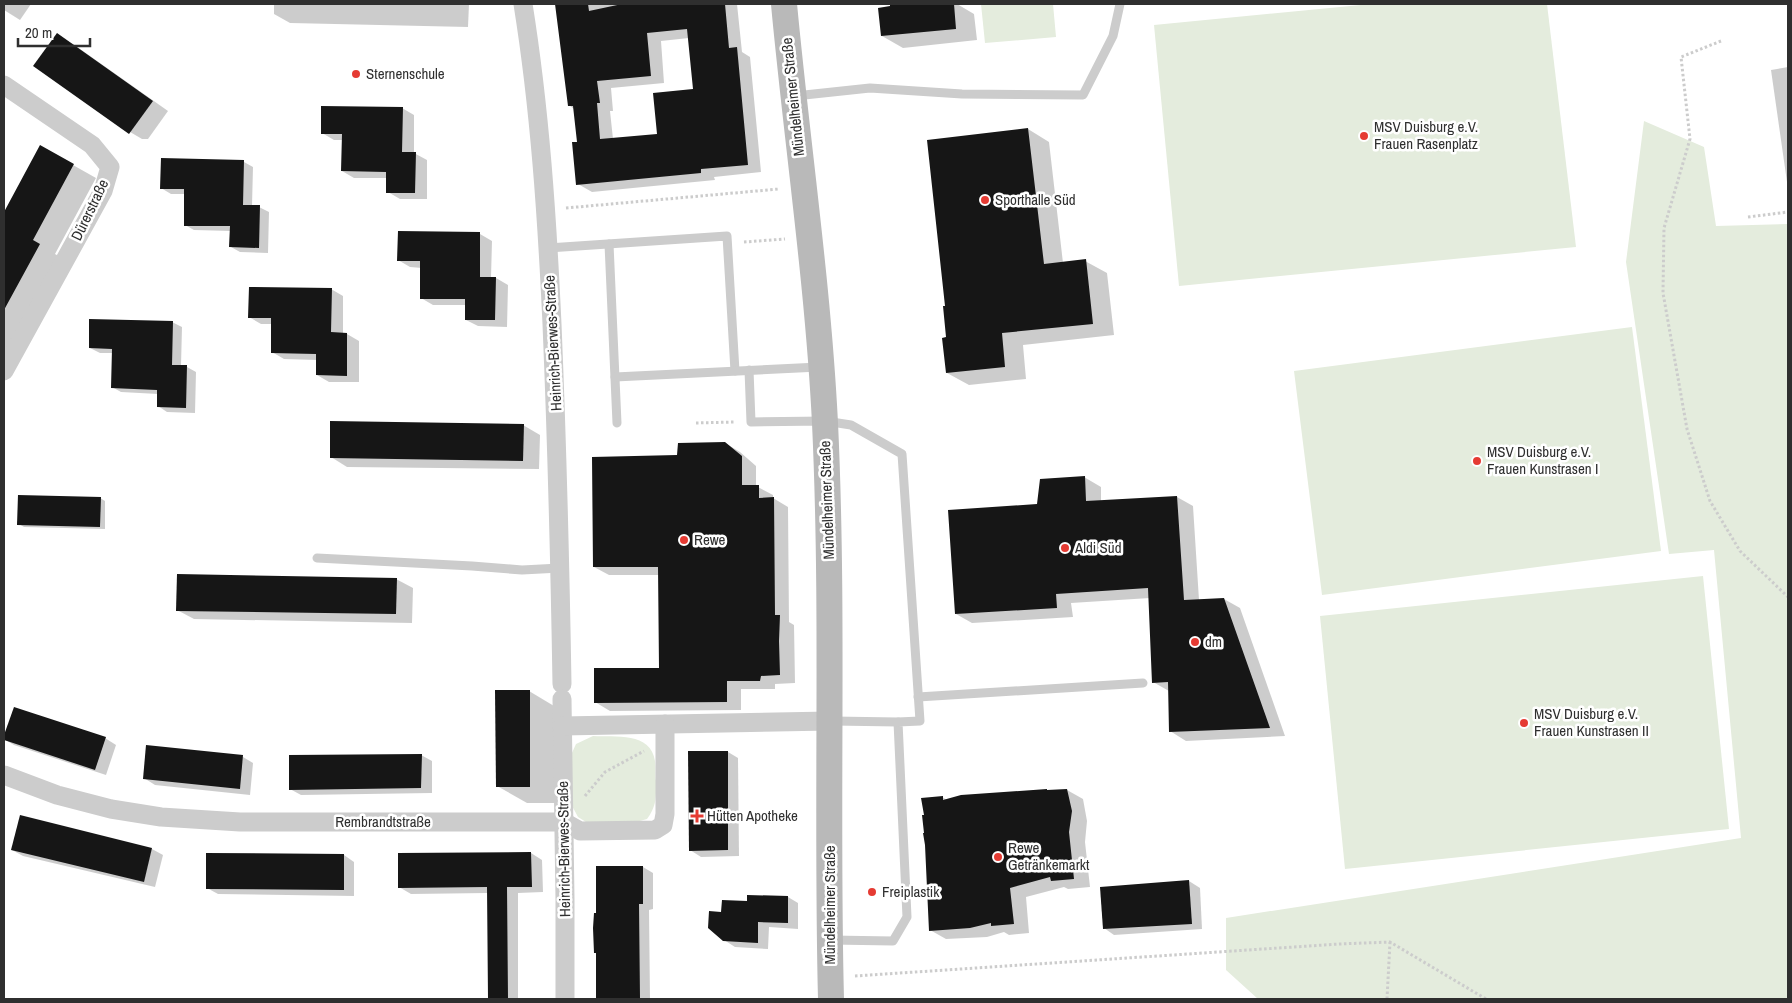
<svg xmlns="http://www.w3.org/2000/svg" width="1792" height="1003" font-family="'Archivo Narrow',sans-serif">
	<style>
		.green { fill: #e4ecdd }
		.shadow { fill: #0003; fill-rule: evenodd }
		.building { fill: #161616; fill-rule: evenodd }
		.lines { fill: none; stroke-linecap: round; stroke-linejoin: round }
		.path { stroke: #ccc; stroke-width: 3; stroke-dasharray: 2.5 2.5; stroke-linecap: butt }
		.lane { stroke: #ccc; stroke-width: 9 }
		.street { stroke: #ccc; stroke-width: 19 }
		.secondary { stroke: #b9b9b9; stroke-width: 26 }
		.poi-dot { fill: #e53b33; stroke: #fff; stroke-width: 2 }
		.labels { text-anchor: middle; stroke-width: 5; stroke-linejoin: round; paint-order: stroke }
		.poi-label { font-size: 15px; fill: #2f2f2f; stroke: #fff; text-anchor: start }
		.street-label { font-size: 15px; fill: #2f2f2f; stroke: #fff }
	</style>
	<rect width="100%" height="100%" fill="#fff"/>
	<g class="green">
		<polygon points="981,4 1053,4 1056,37 985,43"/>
		<polygon points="1371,4 1547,4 1576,247 1179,286 1154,25"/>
		<polygon points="1644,121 1704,147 1716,226 1788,224 1788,999 1258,999 1226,970 1226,918 1741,838 1714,550 1669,554 1626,262"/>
		<polygon points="1632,327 1661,551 1322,595 1294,371"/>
		<polygon points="1703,576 1729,829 1345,869 1320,616"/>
		<path d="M593 736C615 737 651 732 655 761 656 768 655 775 656 781 656 797 657 805 647 819L636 822H586L578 817 571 804V755L576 744Z"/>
	</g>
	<g class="shadow">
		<polygon points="4,4 31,4 20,20 4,10"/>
		<polygon points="274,4 469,4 468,27 290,23 274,14"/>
		<path d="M556 4H737L742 52 750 57 761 172 714 177 715 180 592 192 578 184 579 143 574 109 569 105ZM689 38 694 90 658 135 613 139 610 111H613L611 88 664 83 661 41Z"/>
		<polygon points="891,4 957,4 974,14 977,40 903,48 882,36 892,8"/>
		<polygon points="57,35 73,44 168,111 148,139 142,139 125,129"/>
		<polygon points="1788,67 1788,189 1771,70"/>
		<polygon points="402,108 414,115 414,153 427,160 427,199 400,199 388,192 387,178 354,178 342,171 343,140 334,140 322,133"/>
		<polygon points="1028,129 1049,142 1063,263 1085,261 1107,273 1114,335 1023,345 1026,379 969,385 947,373 947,307"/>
		<polygon points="41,147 96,178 55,254 62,258 4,364 4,238 10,226 4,223 4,214"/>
		<polygon points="244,162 253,167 252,206 259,207 269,212 268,253 240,252 231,247 231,231 194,230 185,225 186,194 171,194 161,188"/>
		<polygon points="480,234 492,241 491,278 496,278 508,285 507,327 478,326 466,320 466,305 433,305 421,298 422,268 410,267 398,260"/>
		<polygon points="331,289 343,296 343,334 347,334 359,341 359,382 329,382 317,375 317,360 284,359 272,352 272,324 261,324 249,317"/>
		<polygon points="172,322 182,327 181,366 187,367 196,372 195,413 167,412 158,406 158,394 121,392 112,387 113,353 100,353 90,348"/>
		<polygon points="523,425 540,435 539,469 347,467 331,457"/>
		<polygon points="725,443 740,452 756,466 756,486 773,495 773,498 788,507 789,622 794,625 795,683 775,684 775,689 741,689 741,710 610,711 595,702 661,669 660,575 609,575 594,567 678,456"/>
		<polygon points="1084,477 1101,487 1101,502 1177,497 1193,506 1199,600 1224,599 1240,608 1285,736 1186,741 1170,731 1169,691 1153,682 1150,598 1071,603 1073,617 972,623 956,614 1038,506"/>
		<polygon points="100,498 105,501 105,529 24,527 19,524"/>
		<polygon points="396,579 413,588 412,623 194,619 177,610"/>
		<polygon points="529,691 559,709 560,803 527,803 497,786"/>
		<polygon points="14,709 105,738 116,745 106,775 14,745 4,739"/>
		<polygon points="728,752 738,758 739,856 701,857 690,850"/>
		<polygon points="421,755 432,761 432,793 301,795 290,789"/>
		<polygon points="243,757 253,763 250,795 155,785 144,778"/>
		<polygon points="1067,790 1083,799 1087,821 1085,842 1090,887 1068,889 1064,887 1026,897 1029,933 1009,935 1004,932 987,937 946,939 930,930 942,797 947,800"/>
		<polygon points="21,816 152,849 163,855 155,887 23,856 12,850"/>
		<polygon points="531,853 542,860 543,892 518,893 518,999 490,999 488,893 411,894 399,887"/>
		<polygon points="344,855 354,862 354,896 218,894 207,888"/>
		<polygon points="643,867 653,873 653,909 649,910 650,999 598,999 598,954 595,953"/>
		<polygon points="1189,881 1200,888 1202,929 1114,935 1104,928"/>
		<polygon points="788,897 798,903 798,929 769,927 768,949 735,947 724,940 748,903"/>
	</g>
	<g class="building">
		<path d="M555 4H588L589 11 622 4H725L729 48 737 47 748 165 701 169V173L576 185 572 142H577L573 106H568ZM687 29 693 89 653 93 657 134 600 139 597 103H600L597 81 651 76 647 33Z"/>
		<polygon points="890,4 954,4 956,29 881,36 878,8 890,6"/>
		<polygon points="57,33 153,101 129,134 33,66"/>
		<polygon points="321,106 403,107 402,152 416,152 415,193 386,193 386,172 341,171 342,134 321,134"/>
		<polygon points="1028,128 1044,264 1086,259 1093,324 1002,333 1005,367 946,373 942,338 946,337 943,306 945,306 927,140"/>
		<polygon points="40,145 74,164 33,240 40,244 4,310 4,212"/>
		<polygon points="161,158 244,160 243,205 260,205 259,248 229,247 230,226 184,226 184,189 160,189"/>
		<polygon points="398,231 480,232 480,277 496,277 495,320 465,320 465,299 420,299 420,261 397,261"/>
		<polygon points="249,287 332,288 331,332 347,333 347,376 316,375 316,354 271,353 271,318 248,318"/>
		<polygon points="89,319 173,321 172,365 187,365 186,408 157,407 157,390 111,388 112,349 89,348"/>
		<polygon points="330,421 524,424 523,461 330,458"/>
		<polygon points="725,442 742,456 742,485 759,485 759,498 774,497 775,615 780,615 779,641 780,675 761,676 760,681 727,681 727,702 594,703 594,668 659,668 658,567 593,567 592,457 677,455 678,443"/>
		<polygon points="1085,476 1086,501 1177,496 1184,600 1224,598 1270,728 1169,732 1168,682 1152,683 1148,588 1056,594 1057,608 955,614 948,510 1037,504 1040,479"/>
		<polygon points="18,495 101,497 100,527 17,525"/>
		<polygon points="177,574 397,578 396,614 176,611"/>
		<polygon points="495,690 530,690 530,787 496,787"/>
		<polygon points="14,707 106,737 95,770 4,740 4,735"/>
		<polygon points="146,745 243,755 240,789 143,779"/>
		<polygon points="688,751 728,751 728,850 689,851"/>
		<polygon points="422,754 421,788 289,790 289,755"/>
		<polygon points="1047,789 1047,790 1067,789 1072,811 1069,832 1074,879 1051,881 1050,877 1010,888 1014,924 991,926 991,923 970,928 929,931 925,845 923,833 924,833 922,815 924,815 921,798 943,796 943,800 961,795"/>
		<polygon points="20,815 152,848 144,882 11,850"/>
		<polygon points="531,852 532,887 507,887 508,999 488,999 487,887 398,888 398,853"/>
		<polygon points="206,853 344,854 344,890 206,889"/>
		<polygon points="596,866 643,866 643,904 639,904 640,999 596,999 596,953 594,953 593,928 594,913 596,913"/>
		<polygon points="1189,880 1192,924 1103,929 1100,887"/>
		<polygon points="747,895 788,896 788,923 758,922 758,943 723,941 708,928 709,911 721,912 722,900 747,901"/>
	</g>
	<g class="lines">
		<g class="path">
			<polyline points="1721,41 1681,57 1690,139 1664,228 1663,293 1687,429 1710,501 1740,551 1788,597"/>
			<polyline points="566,208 779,189"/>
			<polyline points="1748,217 1788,212"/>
			<polyline points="744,242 785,239"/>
			<polyline points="696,423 735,422"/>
			<polyline points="585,796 605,772 644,751"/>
			<polyline points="855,976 1339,944 1390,942 1486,999"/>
			<polyline points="1387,999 1390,942"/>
		</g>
		<g class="lane">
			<polyline points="795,96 870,88 962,94 1083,95 1113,36 1120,4"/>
			<polyline points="609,244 617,423"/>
			<polyline points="548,248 727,236 735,371"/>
			<polyline points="749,370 751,422 825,421 851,425 902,454 920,721 898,722 907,917 893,941 831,940"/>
			<polyline points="615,377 819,367"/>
			<polyline points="317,558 472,566 522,570 560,568"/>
			<polyline points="918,697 1143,683"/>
			<polyline points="833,721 898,722"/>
		</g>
		<g class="street">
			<path d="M523 4C540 110 547 217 552 324 557 444 560 564 562 684"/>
			<polyline points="4,85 92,145 110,167 103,191 4,371"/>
			<polyline points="562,699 565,899 565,999"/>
			<polyline points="562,726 830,721"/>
			<polyline points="4,775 57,795 111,809 161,817 240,822 564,822 580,831 655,830 663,825 665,814 665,724"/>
		</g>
		<path class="secondary" d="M784 4C797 143 818 283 825 423 834 615 826 807 831 999"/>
	</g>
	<g class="poi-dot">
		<circle cx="356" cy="74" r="5"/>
		<circle cx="1364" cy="136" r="5"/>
		<circle cx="985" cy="200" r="5"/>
		<circle cx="1477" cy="461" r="5"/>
		<circle cx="684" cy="540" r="5"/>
		<circle cx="1065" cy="548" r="5"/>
		<circle cx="1195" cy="642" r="5"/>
		<circle cx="1524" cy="723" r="5"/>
		<path d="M694.5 808.5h5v5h5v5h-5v5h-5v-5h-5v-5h5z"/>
		<circle cx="998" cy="857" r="5"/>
		<circle cx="872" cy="892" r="5"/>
	</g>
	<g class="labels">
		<g class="poi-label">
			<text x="366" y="79">Sternenschule</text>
			<text x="1374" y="132">MSV Duisburg e.V.<tspan x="1374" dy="17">Frauen Rasenplatz</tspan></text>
			<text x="995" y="205">Sporthalle Süd</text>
			<text x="1487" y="457">MSV Duisburg e.V.<tspan x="1487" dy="17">Frauen Kunstrasen I</tspan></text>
			<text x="694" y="545">Rewe</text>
			<text x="1075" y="553">Aldi Süd</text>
			<text x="1205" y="647">dm</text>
			<text x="1534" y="719">MSV Duisburg e.V.<tspan x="1534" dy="17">Frauen Kunstrasen II</tspan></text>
			<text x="707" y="821">Hütten Apotheke</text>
			<text x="1008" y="853">Rewe<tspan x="1008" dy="17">Getränkemarkt</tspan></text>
			<text x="882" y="897">Freiplastik</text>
		</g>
		<g class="street-label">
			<text transform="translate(793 97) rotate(-96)" y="5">Mündelheimer Straße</text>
			<text transform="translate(90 210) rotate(-64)" y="5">Dürerstraße</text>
			<text transform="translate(553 343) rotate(-93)" y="5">Heinrich-Bierwes-Straße</text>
			<text transform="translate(827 500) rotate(-92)" y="5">Mündelheimer Straße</text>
			<text x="383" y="827">Rembrandtstraße</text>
			<text transform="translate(564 849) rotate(-91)" y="5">Heinrich-Bierwes-Straße</text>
			<text transform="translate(830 905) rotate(-90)" y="5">Mündelheimer Straße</text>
		</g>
	</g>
	<rect width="1792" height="1003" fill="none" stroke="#2f2f2f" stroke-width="10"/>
	<path d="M18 38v8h72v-8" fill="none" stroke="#2f2f2f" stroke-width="2.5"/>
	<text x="25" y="38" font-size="15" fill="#2f2f2f" stroke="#ffffff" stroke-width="4" paint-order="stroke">20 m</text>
</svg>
